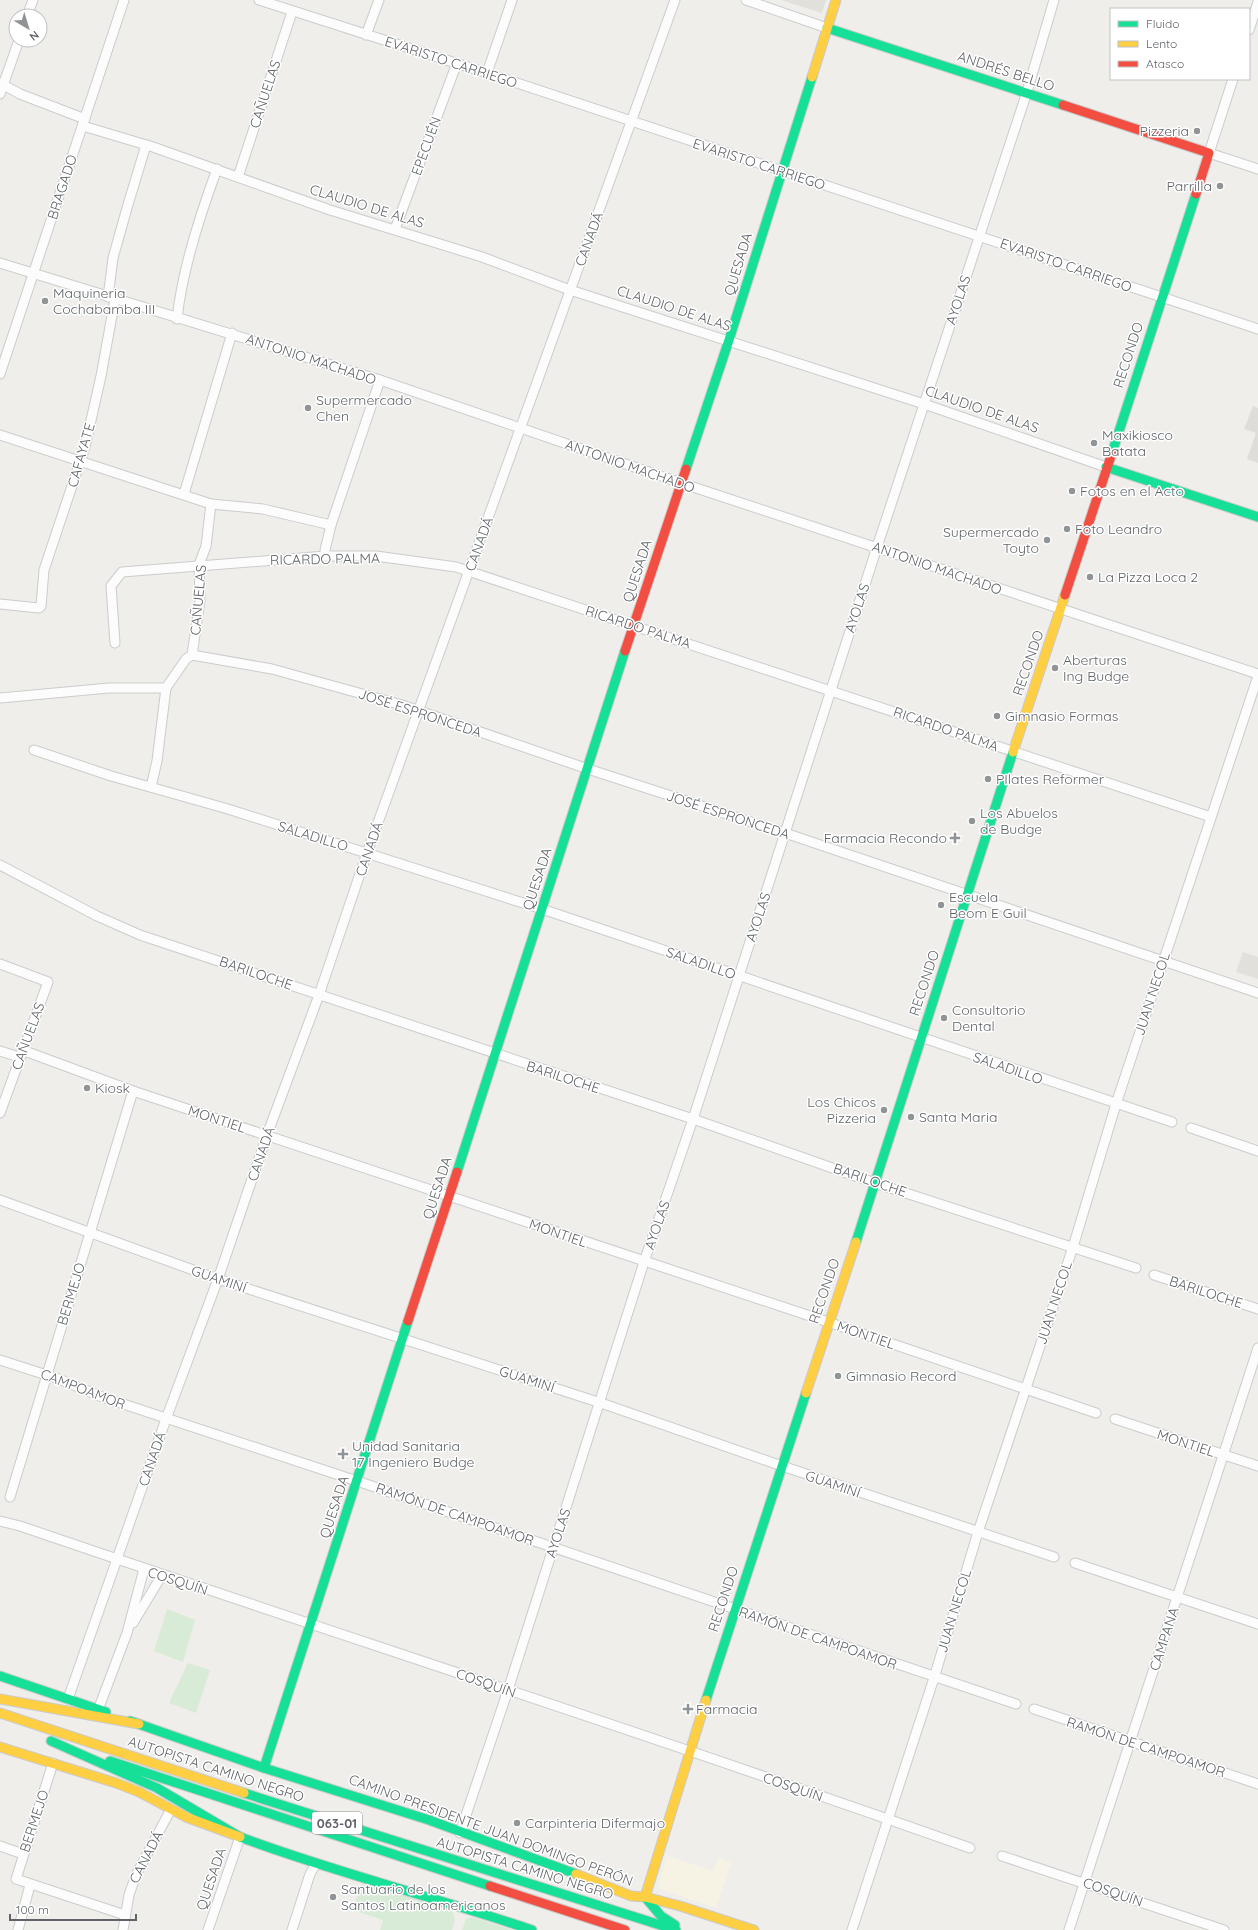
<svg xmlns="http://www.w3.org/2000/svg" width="1258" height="1930" font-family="Quicksand,sans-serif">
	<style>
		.commercial { fill: #f7f3e4 }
		.industrial { fill: #dfddda }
		.education { fill: #e2e0da }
		.green { fill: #d8ebd6 }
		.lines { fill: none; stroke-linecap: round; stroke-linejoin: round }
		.street-casing { stroke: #cbcccc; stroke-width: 11 }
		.fast-casing { stroke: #cacacb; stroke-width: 11 }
		.slow-casing { stroke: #cacacb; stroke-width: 11 }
		.jam-casing { stroke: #cacacb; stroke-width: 11 }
		.street { stroke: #fdfcfc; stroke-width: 9 }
		.fast { stroke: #16e098; stroke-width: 9 }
		.slow { stroke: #ffcf43; stroke-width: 9 }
		.jam { stroke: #f24e42; stroke-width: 9 }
		.poi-dot { fill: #919496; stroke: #fff; stroke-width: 1.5 }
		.labels { text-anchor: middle; stroke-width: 3; stroke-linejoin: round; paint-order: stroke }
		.shield { fill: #fff; stroke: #8f9295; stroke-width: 1 }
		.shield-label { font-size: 13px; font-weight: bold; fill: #5f6368 }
		.street-label { font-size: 14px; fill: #5f6368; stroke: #fff }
		.poi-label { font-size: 14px; fill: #5f6368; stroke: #fff; text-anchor: start }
	</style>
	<rect width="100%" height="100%" fill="#efeeea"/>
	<polygon class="commercial" points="667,1856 713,1871 718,1858 731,1862 716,1908 662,1890 658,1884"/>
	<polygon class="industrial" points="1253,406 1258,408 1258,463 1247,459 1256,433 1244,429"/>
	<g class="education">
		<polygon points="781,0 826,0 822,13"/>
		<polygon points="1243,952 1258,957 1258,979 1236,972"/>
	</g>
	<g class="green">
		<polygon points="167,1609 195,1620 183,1662 154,1651"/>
		<polygon points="188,1663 210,1670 196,1713 169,1703"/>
		<path d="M361 1884 448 1908C457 1914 455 1921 452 1930H380L383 1920 353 1910Z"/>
		<polygon points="472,1917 512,1930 462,1930 466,1919"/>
	</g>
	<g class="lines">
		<defs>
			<g id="street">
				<polyline points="259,0 487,73 1258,329"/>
				<polyline points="746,0 827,28"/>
				<polyline points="27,16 33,0"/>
				<polyline points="1249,30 1258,2"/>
				<polyline points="366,35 379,0"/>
				<polyline points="487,73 512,0"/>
				<polyline points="1233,79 1209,153 1258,169"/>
				<polyline points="0,83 20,94 85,119"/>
				<polyline points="0,94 19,40"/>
				<polyline points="83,126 153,147 330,210 482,257 570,290 924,404 1106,467"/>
				<polyline points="238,177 292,12"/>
				<polyline points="395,229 457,63"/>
				<polyline points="0,263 380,380 681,483 1258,674"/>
				<polyline points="108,297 113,258 127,208 146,145"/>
				<path d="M177 319C182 271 200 215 217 169"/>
				<polyline points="0,374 124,0"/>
				<polyline points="0,435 211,504 263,509 331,525"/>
				<polyline points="184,494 232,333"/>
				<polyline points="326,556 325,550 331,525 380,380"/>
				<polyline points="0,604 39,608 41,606 44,570 85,447 101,376 115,299"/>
				<polyline points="115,643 111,586 122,572 326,556 376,556 456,567 1211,817"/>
				<polyline points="192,655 272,669 402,705 588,769 785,833 1258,993"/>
				<polyline points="192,655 200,601 199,565 206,546 211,504"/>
				<polyline points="0,698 109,688 166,688"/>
				<polyline points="34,750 111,776 228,809 542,909 1172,1122"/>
				<polyline points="151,787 157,761 166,688 186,659 192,655"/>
				<polyline points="0,865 97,916 140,935 693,1119 875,1183 1136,1268"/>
				<polyline points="0,964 48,982 0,1113"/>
				<polyline points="22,1050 133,1091 828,1322 1096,1413"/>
				<polyline points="0,1051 19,1057"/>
				<polyline points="1191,1128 1258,1151"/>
				<polyline points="0,1200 218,1279 601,1403 782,1466 1054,1557"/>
				<polyline points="1154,1275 1258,1309"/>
				<polyline points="0,1360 59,1379 102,1397 357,1481 1016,1704"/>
				<polyline points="1115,1419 1258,1466"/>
				<polyline points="10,1497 133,1091"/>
				<path d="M0 1521 20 1526C336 1634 655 1736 970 1848"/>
				<polyline points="1075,1563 1258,1624"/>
				<polyline points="133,1623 162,1575"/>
				<polyline points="68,1699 166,1419 218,1279 267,1135 319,995 367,853 675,0"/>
				<polyline points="1034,1709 1258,1784"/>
				<polyline points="98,1710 127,1633 144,1569"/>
				<polyline points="53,1763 16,1879 125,1915"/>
				<polyline points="460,1833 508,1690 644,1262 693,1119 877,547 1027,92 1054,0"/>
				<polyline points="0,1846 23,1854"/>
				<polyline points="1002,1856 1224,1930"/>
				<polyline points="18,1930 30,1885"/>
				<polyline points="123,1930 129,1895 136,1875 171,1809"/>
				<polyline points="208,1930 240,1837"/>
				<polyline points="292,1930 310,1874 316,1864"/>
				<polyline points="852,1930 934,1678 978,1532 1073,1247 1116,1104 1258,676"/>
				<polyline points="1069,1930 1258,1348"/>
			</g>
			<g id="fast">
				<polyline points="827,28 1063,105"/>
				<polyline points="1112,453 1196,194"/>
				<polyline points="1106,467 1258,517"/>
				<polyline points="686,469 729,340 812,77"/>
				<polyline points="457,1172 625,651"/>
				<polyline points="856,1242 1013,752"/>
				<polyline points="0,1676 106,1712"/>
				<polyline points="706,1700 806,1393"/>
				<polyline points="130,1721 264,1768 429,1820 576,1874"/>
				<polyline points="51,1741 157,1788 240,1837"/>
				<polyline points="110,1761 490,1886"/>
				<polyline points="264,1768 408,1321"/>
				<polyline points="244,1793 676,1930"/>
				<path d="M240 1837C336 1873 435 1897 532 1930"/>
				<polyline points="645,1897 661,1916 675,1925"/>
			</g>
			<g id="slow">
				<polyline points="812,77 836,0"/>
				<polyline points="1013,752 1065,595"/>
				<polyline points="806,1393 856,1242"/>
				<polyline points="0,1699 139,1724"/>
				<polyline points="0,1713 244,1793"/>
				<polyline points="0,1747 116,1783 139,1792 186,1817 240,1837"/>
				<polyline points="576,1874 631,1896 645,1897 680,1906 754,1930"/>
				<polyline points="645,1897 706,1700"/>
			</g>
			<g id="jam">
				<polyline points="1063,105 1209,153 1196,194"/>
				<polyline points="1065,595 1112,453"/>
				<polyline points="625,651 686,469"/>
				<polyline points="408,1321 457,1172"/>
				<polyline points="490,1886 625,1930"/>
			</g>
		</defs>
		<use href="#street" class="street-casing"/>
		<use href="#fast" class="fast-casing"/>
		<use href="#slow" class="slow-casing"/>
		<use href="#jam" class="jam-casing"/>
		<use href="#street" class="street"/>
		<use href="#fast" class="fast"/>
		<use href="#slow" class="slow"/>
		<use href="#jam" class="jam"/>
	</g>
	<g class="poi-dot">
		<circle cx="1197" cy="131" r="4"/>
		<circle cx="1220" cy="186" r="4"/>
		<circle cx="45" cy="301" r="4"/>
		<circle cx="308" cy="408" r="4"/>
		<circle cx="1094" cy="443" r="4"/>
		<circle cx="1072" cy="491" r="4"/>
		<circle cx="1067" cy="529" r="4"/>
		<circle cx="1047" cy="540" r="4"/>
		<circle cx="1090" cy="577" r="4"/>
		<circle cx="1055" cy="668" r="4"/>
		<circle cx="997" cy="716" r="4"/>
		<circle cx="988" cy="779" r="4"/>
		<circle cx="972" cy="821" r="4"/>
		<path d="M953 832h4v4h4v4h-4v4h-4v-4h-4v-4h4z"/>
		<circle cx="941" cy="905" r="4"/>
		<circle cx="944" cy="1018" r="4"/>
		<circle cx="87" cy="1088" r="4"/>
		<circle cx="884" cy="1110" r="4"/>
		<circle cx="911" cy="1117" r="4"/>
		<circle cx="838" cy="1376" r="4"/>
		<path d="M341 1448h4v4h4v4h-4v4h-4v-4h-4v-4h4z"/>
		<path d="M686 1703h4v4h4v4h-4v4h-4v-4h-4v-4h4z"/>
		<circle cx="517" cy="1823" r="4"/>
		<circle cx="333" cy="1897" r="4"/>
	</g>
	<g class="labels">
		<rect class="shield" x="312" y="1812" width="50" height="22" rx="3"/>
		<g class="shield-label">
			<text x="337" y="1828">063-01</text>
		</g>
		<g class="street-label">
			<text transform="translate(451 62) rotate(18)" y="5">EVARISTO CARRIEGO</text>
			<text transform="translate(1006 71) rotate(18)" y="5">ANDRÉS BELLO</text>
			<text transform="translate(265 94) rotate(-72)" y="5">CAÑUELAS</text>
			<text transform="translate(426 146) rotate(-70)" y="5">EPECUÉN</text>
			<text transform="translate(759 164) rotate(18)" y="5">EVARISTO CARRIEGO</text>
			<text transform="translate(62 187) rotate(-72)" y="5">BRAGADO</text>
			<text transform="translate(367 206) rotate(17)" y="5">CLAUDIO DE ALAS</text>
			<text transform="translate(589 239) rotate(-70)" y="5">CANADÁ</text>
			<text transform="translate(738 264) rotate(-73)" y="5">QUESADA</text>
			<text transform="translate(1066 265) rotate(19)" y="5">EVARISTO CARRIEGO</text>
			<text transform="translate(958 300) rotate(-72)" y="5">AYOLAS</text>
			<text transform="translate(674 308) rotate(18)" y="5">CLAUDIO DE ALAS</text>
			<text transform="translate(1128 355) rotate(-72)" y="5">RECONDO</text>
			<text transform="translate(311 359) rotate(18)" y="5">ANTONIO MACHADO</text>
			<text transform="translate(982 409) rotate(19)" y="5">CLAUDIO DE ALAS</text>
			<text transform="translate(81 455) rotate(-74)" y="5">CAFAYATE</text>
			<text transform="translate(630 466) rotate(19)" y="5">ANTONIO MACHADO</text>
			<text transform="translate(479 544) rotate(-70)" y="5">CANADÁ</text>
			<text transform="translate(325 559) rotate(-1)" y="5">RICARDO PALMA</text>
			<text transform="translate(937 568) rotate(19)" y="5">ANTONIO MACHADO</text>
			<text transform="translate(637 571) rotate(-72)" y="5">QUESADA</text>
			<text transform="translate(198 600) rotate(-85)" y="5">CAÑUELAS</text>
			<text transform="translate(857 608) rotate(-72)" y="5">AYOLAS</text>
			<text transform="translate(638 627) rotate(18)" y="5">RICARDO PALMA</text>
			<text transform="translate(1028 663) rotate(-71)" y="5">RECONDO</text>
			<text transform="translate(420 713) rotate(18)" y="5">JOSÉ ESPRONCEDA</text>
			<text transform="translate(946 729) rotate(19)" y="5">RICARDO PALMA</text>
			<text transform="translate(728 815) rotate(18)" y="5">JOSÉ ESPRONCEDA</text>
			<text transform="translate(313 836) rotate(17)" y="5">SALADILLO</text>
			<text transform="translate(369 849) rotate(-71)" y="5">CANADÁ</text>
			<text transform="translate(537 879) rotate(-72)" y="5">QUESADA</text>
			<text transform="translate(758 917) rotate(-72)" y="5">AYOLAS</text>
			<text transform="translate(701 963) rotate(19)" y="5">SALADILLO</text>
			<text transform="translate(256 973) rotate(19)" y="5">BARILOCHE</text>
			<text transform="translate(924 983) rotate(-72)" y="5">RECONDO</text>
			<text transform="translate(1152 994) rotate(-72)" y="5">JUAN NECOL</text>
			<text transform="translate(28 1036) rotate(-70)" y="5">CAÑUELAS</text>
			<text transform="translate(1008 1068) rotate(19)" y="5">SALADILLO</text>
			<text transform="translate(563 1077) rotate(18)" y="5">BARILOCHE</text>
			<text transform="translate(217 1119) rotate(18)" y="5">MONTIEL</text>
			<text transform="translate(261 1154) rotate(-71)" y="5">CANADÁ</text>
			<text transform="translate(870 1180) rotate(19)" y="5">BARILOCHE</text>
			<text transform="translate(437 1188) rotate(-72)" y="5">QUESADA</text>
			<text transform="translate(657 1225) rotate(-71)" y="5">AYOLAS</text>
			<text transform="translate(558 1233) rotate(19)" y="5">MONTIEL</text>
			<text transform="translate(219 1279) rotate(19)" y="5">GUAMINÍ</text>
			<text transform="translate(824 1291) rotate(-71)" y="5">RECONDO</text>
			<text transform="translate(1206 1292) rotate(18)" y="5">BARILOCHE</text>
			<text transform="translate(71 1294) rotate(-73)" y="5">BERMEJO</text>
			<text transform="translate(1054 1303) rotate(-72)" y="5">JUAN NECOL</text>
			<text transform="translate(866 1335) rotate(19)" y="5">MONTIEL</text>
			<text transform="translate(527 1379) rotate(18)" y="5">GUAMINÍ</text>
			<text transform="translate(83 1389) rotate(21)" y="5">CAMPOAMOR</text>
			<text transform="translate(1186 1443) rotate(18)" y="5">MONTIEL</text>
			<text transform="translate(152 1459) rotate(-71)" y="5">CANADÁ</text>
			<text transform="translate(833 1484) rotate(19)" y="5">GUAMINÍ</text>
			<text transform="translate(334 1507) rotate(-72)" y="5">QUESADA</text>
			<text transform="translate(455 1514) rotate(19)" y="5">RAMÓN DE CAMPOAMOR</text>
			<text transform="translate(558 1533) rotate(-72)" y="5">AYOLAS</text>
			<text transform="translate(178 1581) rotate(18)" y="5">COSQUÍN</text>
			<text transform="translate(723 1599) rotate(-72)" y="5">RECONDO</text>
			<text transform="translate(954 1611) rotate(-73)" y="5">JUAN NECOL</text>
			<text transform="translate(818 1638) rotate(19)" y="5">RAMÓN DE CAMPOAMOR</text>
			<text transform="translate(1164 1639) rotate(-72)" y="5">CAMPANA</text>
			<text transform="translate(486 1683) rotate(19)" y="5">COSQUÍN</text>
			<text transform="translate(1146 1747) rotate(18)" y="5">RAMÓN DE CAMPOAMOR</text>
			<text transform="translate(216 1769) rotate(18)" y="5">AUTOPISTA CAMINO NEGRO</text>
			<text transform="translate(793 1787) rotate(19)" y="5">COSQUÍN</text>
			<text transform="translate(34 1821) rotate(-72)" y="5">BERMEJO</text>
			<text transform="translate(491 1830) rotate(20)" y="5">CAMINO PRESIDENTE JUAN DOMINGO PERÓN</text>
			<text transform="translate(146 1857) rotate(-63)" y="5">CANADÁ</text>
			<text transform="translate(525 1868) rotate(17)" y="5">AUTOPISTA CAMINO NEGRO</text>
			<text transform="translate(211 1879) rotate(-71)" y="5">QUESADA</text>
			<text transform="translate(1113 1892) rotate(19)" y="5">COSQUÍN</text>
		</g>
		<g class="poi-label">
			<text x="1189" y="136" text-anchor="end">Pizzeria</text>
			<text x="1212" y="191" text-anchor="end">Parrilla</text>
			<text x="53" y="298">Maquineria<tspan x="53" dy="16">Cochabamba III</tspan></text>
			<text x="316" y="405">Supermercado<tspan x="316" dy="16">Chen</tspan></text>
			<text x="1102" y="440">Maxikiosco<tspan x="1102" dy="16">Batata</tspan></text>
			<text x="1080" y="496">Fotos en el Acto</text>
			<text x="1075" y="534">Foto Leandro</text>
			<text x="1039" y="537" text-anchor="end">Supermercado<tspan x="1039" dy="16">Toyto</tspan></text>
			<text x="1098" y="582">La Pizza Loca 2</text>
			<text x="1063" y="665">Aberturas<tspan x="1063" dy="16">Ing Budge</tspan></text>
			<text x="1005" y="721">Gimnasio Formas</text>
			<text x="996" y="784">PIlates Reformer</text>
			<text x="980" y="818">Los Abuelos<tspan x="980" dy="16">de Budge</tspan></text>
			<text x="947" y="843" text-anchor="end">Farmacia Recondo</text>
			<text x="949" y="902">Escuela<tspan x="949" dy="16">Beom E Guil</tspan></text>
			<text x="952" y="1015">Consultorio<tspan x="952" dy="16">Dental</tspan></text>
			<text x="95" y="1093">Kiosk</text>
			<text x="876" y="1107" text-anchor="end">Los Chicos<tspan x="876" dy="16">Pizzeria</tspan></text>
			<text x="919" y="1122">Santa Maria</text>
			<text x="846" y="1381">Gimnasio Record</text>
			<text x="352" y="1451">Unidad Sanitaria<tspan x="352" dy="16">17 Ingeniero Budge</tspan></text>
			<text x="696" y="1714">Farmacia</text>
			<text x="525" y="1828">Carpinteria Difermajo</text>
			<text x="341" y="1894">Santuario de los<tspan x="341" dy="16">Santos Latinoamericanos</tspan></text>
		</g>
	</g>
	<rect x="1110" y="8" width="140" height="72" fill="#ffffff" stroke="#bfc1c3"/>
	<rect x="1118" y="21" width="20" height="6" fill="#16e098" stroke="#bfc1c3"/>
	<text x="1146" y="28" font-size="12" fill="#5f6368">Fluido</text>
	<rect x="1118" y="41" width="20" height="6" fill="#ffcf43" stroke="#bfc1c3"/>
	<text x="1146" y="48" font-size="12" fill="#5f6368">Lento</text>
	<rect x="1118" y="61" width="20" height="6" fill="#f24e42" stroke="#bfc1c3"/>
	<text x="1146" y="68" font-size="12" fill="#5f6368">Atasco</text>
	<g transform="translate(28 28) rotate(142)"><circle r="19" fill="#ffffff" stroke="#bfc1c3"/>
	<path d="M0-3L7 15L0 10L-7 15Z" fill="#919496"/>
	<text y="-6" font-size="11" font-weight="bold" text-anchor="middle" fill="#5f6368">N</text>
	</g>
	<path d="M10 1914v6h126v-6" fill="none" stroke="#5f6368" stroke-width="2"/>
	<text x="16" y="1914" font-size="12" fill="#5f6368" stroke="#ffffff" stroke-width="3" paint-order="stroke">100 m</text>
</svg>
